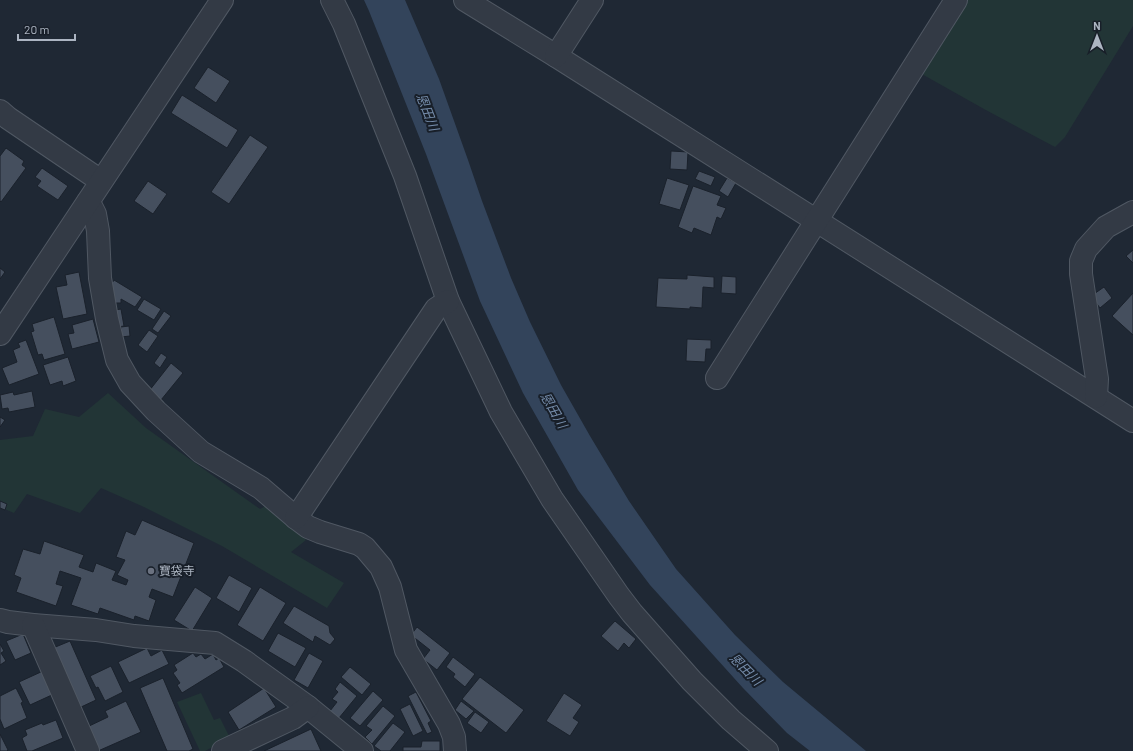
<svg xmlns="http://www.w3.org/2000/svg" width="1133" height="751" font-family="Barlow,'Noto Sans JP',sans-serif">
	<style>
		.green { fill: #223536 }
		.water { fill: #33445b }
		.building { fill: #454f5e; stroke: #1a212b }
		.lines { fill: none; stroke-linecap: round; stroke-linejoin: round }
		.minor-casing { stroke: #505863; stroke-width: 24 }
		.minor { stroke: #333a45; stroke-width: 22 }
		.worship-dot { fill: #6b7280; stroke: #181f29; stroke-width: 1.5 }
		.labels { text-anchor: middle; stroke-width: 4; stroke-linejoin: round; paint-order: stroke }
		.poi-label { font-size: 12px; fill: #acb5c2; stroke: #181f29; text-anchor: start }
		.water-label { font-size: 13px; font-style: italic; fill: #758caa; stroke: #181f29 }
	</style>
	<rect width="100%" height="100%" fill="#1f2834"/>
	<g class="green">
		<polygon points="965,0 1133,0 1133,26 1065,137 1055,147 984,109 920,73"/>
		<polygon points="108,393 146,428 260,509 270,504 306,540 291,552 344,583 327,608 222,546 144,507 101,488 80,513 27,494 14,513 0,507 0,440 33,436 45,409 79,417"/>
		<polygon points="201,693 214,720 220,718 230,738 205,751 200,751 177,702"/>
	</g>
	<polygon class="water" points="364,0 405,0 439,79 468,160 482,201 511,278 530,322 561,385 590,436 629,501 676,569 735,635 783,682 866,751 810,751 787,733 743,688 650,585 578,490 523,393 480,301 426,154 369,11"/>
	<g class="building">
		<polygon points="208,67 230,81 216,103 194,88"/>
		<polygon points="182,95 238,130 227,148 171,113"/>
		<polygon points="250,135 268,147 229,204 211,192"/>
		<polygon points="6,148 24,161 22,165 26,168 1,202 0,201 0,156"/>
		<polygon points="671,151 688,152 687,170 670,169"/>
		<polygon points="42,168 68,186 58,200 37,186 41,181 35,177"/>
		<polygon points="699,171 715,177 711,186 695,179"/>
		<polygon points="667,178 689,185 680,210 659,204"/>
		<polygon points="727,178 736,183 728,197 719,191"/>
		<polygon points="148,181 167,194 153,214 134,201"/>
		<polygon points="693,186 721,196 717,205 726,208 721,219 717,217 711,235 694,228 692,233 678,227"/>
		<polygon points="1133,250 1133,263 1126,256"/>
		<polygon points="0,268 5,272 0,279"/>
		<polygon points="79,272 87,314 63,319 56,287 67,285 65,275"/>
		<polygon points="687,275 714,277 714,288 703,287 702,308 690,307 690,309 656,307 658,278 687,279"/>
		<polygon points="722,276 736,277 736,294 721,293"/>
		<polygon points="114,280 142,297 135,307 121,299 121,303 113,303 111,285"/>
		<polygon points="1104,287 1112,298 1100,308 1091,296"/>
		<polygon points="1133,293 1133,335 1112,316"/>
		<polygon points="144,299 161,309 154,320 137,310"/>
		<polygon points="121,309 124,326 118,327 115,310"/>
		<polygon points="164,311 171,316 158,333 152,329"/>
		<polygon points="54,317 65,354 44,360 42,354 38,355 31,332 34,331 32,324"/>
		<polygon points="93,319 99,342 72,349 68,334 74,333 72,325"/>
		<polygon points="129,326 130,336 121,337 121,327"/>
		<polygon points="149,330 158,336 147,352 138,345"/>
		<polygon points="687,339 711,340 711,349 706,349 705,362 686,361"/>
		<polygon points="26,340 39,374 9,385 2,368 17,362 13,350 20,347 18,343"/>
		<polygon points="161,353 167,357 160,368 154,363"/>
		<polygon points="68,357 76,381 63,386 62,381 50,385 43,365"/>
		<polygon points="171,363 183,373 161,400 149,391"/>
		<polygon points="32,391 35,407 9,412 8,408 2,409 0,395 13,392 14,395"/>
		<polygon points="0,417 5,420 0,427"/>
		<polygon points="0,501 7,504 5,510 0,508"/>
		<polygon points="142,520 194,543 173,597 152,589 149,597 156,600 149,621 135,616 134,620 100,608 98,614 71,605 81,578 60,571 56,584 63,586 56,606 16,592 21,578 14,575 23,549 40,554 44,541 84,555 79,567 93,572 96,563 116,571 112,580 126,585 128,580 117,575 125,560 116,557 126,531 135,535"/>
		<polygon points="229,575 252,588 239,612 216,598"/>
		<polygon points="195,587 212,598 192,631 174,620"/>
		<polygon points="260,587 286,603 263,641 237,625"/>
		<polygon points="294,606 329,626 330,633 335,639 330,645 315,636 313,642 283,623"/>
		<polygon points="615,621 636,639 629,648 624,643 618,651 601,636"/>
		<polygon points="417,627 450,653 437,670 423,659 430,650 411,635"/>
		<polygon points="278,633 306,648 295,667 268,651"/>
		<polygon points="23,634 31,653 15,660 6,641"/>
		<polygon points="70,641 96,700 79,708 53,648"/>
		<polygon points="0,644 4,651 1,653 6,661 0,665"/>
		<polygon points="147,648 151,656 162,650 169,664 129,683 118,662"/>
		<polygon points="193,653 196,657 201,654 205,659 213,654 216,660 219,658 224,667 182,693 177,685 180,683 173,673 177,670 174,665"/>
		<polygon points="309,653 323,661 308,688 294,680"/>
		<polygon points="453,657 475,674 465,687 453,677 455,674 446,667"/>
		<polygon points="111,666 123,692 105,701 98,687 96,688 90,676"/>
		<polygon points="350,667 371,684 362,695 341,677"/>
		<polygon points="43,671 54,694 30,705 19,682"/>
		<polygon points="480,677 524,710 506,733 462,699"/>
		<polygon points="163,678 193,749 189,751 167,751 140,688"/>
		<polygon points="340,682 357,696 339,718 330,711 337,702 332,699 338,692 335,689"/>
		<polygon points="16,688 23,702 21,703 27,718 4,729 0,719 0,696"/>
		<polygon points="264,688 276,707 239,730 228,712"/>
		<polygon points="373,691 383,700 360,726 350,718"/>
		<polygon points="416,692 431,721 428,723 432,732 427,734 408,696"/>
		<polygon points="564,693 582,705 573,718 579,722 570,736 546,721"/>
		<polygon points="126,701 141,732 98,751 87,727 108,717 105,711"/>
		<polygon points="461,701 474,711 466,719 455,710"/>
		<polygon points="410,704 423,731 413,736 400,709"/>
		<polygon points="383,706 395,716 372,744 365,737 372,730 366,726"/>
		<polygon points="475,712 489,722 481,733 467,723"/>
		<polygon points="56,720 63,738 32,751 27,751 22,738 27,735 25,730 42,723 43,725"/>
		<polygon points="393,723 405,732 390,751 381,751 374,746"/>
		<polygon points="311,729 321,751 264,751"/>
		<polygon points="0,734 8,750 7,751 0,751"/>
		<polygon points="422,741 440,741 440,751 403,751 403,747 421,747"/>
	</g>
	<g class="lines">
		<defs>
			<g id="minor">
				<polyline points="332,0 344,24 405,176 448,301 501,412 552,499 619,596 632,613 692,681 731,720 767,751"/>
				<polyline points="465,0 556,56 1133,421"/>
				<polyline points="556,56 592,0"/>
				<polyline points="0,111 8,118 101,181"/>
				<polyline points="88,202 92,208 95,214 98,231 100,278 107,319 117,360 130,383 156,411 201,452 261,488 296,518 308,527 320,532 359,544 365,548 381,567 390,587 406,650 449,724 454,737 455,751"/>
				<polyline points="0,334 222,0"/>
				<polyline points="717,378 956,0"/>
				<polyline points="1096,397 1097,379 1081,274 1081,261 1086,249 1106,227 1133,212"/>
				<polyline points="296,518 436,309 448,301"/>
				<polyline points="0,620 8,622 33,625 96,630 134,636 215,643 244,661 308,707 362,751"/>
				<polyline points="33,625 88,751"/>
				<polyline points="223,751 293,718 308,707"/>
			</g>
		</defs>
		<use href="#minor" class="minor-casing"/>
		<use href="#minor" class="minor"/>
	</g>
	<circle class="worship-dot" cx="151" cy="571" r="4"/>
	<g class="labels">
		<g class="poi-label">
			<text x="159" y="575">寶袋寺</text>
		</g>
		<g class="water-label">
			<text transform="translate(428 112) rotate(69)" y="5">恩田川</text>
			<text transform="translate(554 410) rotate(60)" y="5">恩田川</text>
			<text transform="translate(746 669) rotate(45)" y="5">恩田川</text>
		</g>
	</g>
	<g transform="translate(1097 36)" stroke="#181f29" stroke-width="3" paint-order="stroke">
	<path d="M0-3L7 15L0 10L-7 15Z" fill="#acb5c2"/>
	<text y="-6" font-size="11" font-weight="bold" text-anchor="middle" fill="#acb5c2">N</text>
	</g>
	<path d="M18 34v6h57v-6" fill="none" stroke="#acb5c2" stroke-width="2"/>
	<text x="24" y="34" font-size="12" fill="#acb5c2" stroke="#181f29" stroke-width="3" paint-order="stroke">20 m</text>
</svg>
